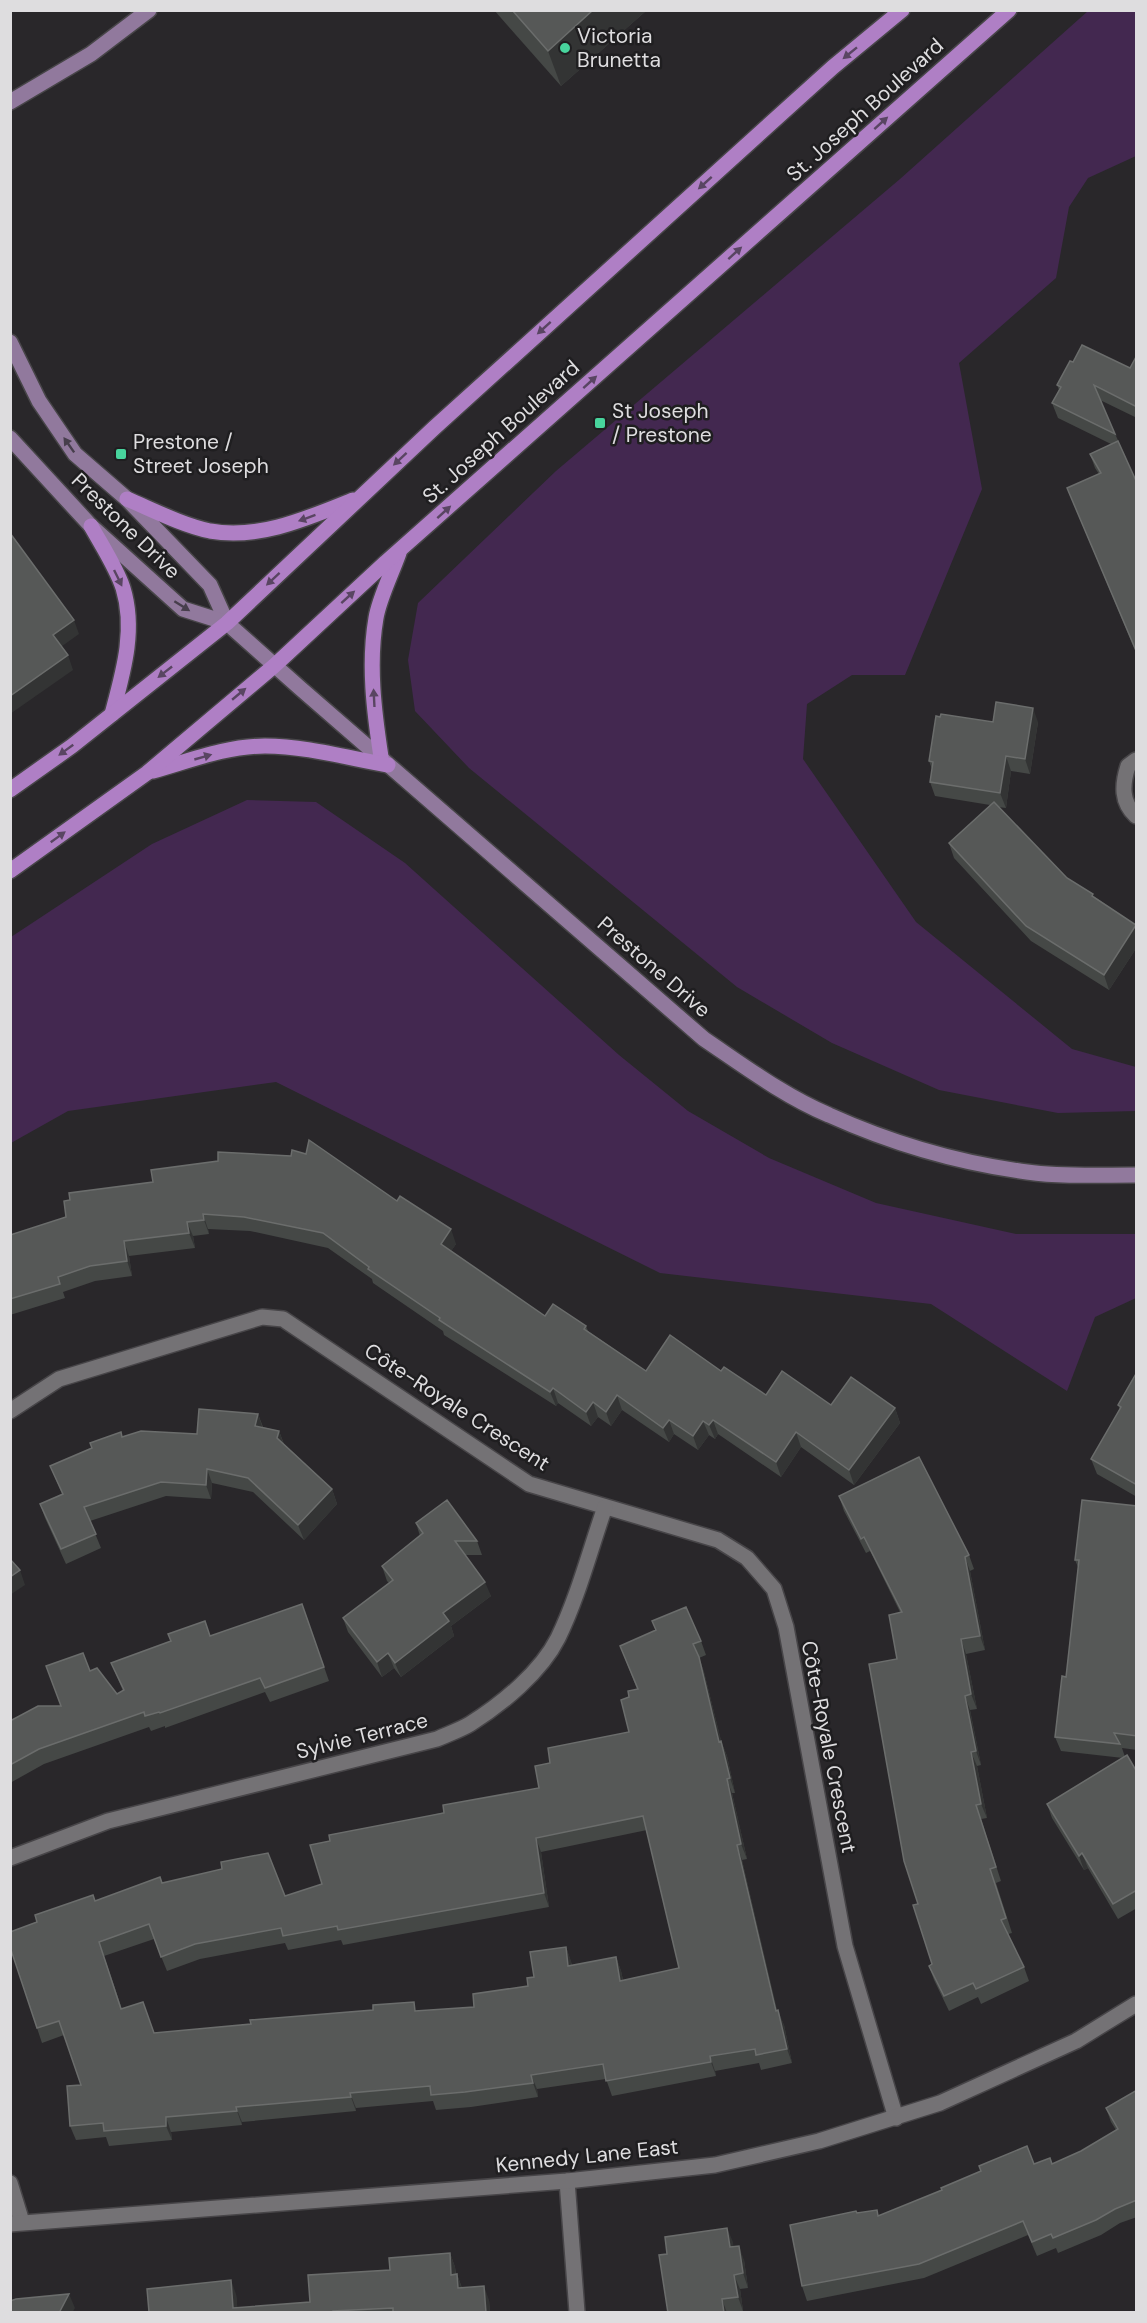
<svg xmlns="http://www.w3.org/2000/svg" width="1147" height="2323" font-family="'DM Sans',sans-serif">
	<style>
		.green { fill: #432850 }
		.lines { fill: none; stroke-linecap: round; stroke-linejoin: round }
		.street-casing { stroke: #474548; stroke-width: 18 }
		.secondary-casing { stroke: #474548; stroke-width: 18 }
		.primary-casing { stroke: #474548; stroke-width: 18 }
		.street { stroke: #747275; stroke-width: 15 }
		.secondary { stroke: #91799d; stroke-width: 15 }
		.primary { stroke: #af7fc5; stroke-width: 15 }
		.wall { fill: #454846; fill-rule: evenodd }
		.shaded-wall { fill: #333434 }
		.building { fill: #565857; stroke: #6b6d6c; stroke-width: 1.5; fill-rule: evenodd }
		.oneway { fill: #594562 }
		.oneway2 { fill: #473e4c }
		.poi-dot { fill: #48d49d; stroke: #1f1e20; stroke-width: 2 }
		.labels { text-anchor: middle; stroke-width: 5; stroke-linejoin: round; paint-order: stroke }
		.poi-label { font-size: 21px; fill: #dedddf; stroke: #1f1e20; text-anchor: start }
		.street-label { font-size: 21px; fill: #dedddf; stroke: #1f1e20 }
	</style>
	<rect width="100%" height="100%" fill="#29272a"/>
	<g class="green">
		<polygon points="1088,11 1136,11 1136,156 1088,178 1069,207 1056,278 959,363 982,489 905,675 852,675 807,704 803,759 916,922 1072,1049 1136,1067 1136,1111 1058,1113 939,1090 832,1043 737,987 469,768 415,711 408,660 418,603 556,471 900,179"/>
		<polygon points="247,800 316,802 405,863 619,1055 688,1111 769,1158 876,1203 1016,1234 1136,1234 1136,1298 1095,1317 1067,1391 931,1304 660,1273 276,1082 68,1111 11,1143 11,937 152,844"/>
	</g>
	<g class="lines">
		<defs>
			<g id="street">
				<path d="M1136 760 1128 766C1122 785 1121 802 1136 816"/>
				<polyline points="10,1411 59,1379 262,1317 283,1319 529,1484 718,1540 747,1558 774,1589 786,1627 845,1946 896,2118"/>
				<path d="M10 1858 108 1821 437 1739C448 1734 460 1730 470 1724 502 1704 541 1672 558 1638 578 1597 590 1550 605 1507"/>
				<polyline points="567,2181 577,2312"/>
				<polyline points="10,2183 22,2222"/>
				<polyline points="10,2224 567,2181 715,2165 819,2141 940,2103 1076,2041 1136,2004"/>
			</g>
			<g id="secondary">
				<polyline points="10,102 91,54 149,10"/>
				<path d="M10 342 39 401 75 454 127 499 210 585 227 623 300 688 704 1039C744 1066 784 1096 829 1115 891 1143 959 1163 1027 1172 1063 1177 1100 1175 1136 1175"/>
				<polyline points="10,438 91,526 183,609 227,623"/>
			</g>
			<g id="primary">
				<path d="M127 499C153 510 182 525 210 531 259 540 308 518 353 500"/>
				<path d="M91 526C102 546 116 567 123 588 136 630 123 673 112 714"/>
				<path d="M381 757C374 711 368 664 376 618 379 599 392 573 399 553"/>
				<path d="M153 771C189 761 226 746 265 746 306 746 348 758 388 765"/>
				<polyline points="10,790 72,746 227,623 434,428 833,67 902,10"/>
				<polyline points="10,871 147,773 274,666 386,562 1009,10"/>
			</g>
		</defs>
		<use href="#street" class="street-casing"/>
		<use href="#secondary" class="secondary-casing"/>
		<use href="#primary" class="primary-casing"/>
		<use href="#street" class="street"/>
		<use href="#secondary" class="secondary"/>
		<use href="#primary" class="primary"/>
	</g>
	<g class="wall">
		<polygon points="494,10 647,10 561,86"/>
		<polygon points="1137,355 1137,418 1100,400 1137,483 1137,655 1067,488 1099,474 1095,468 1090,454 1111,444 1058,418 1052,403 1059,390 1057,385 1073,362 1130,368"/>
		<polygon points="993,722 1038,722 1030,774 1011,771 1006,808 998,807 1067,878 1136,925 1137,947 1109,990 1031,941 954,858 949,843 990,805 935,796 930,782 932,769 929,761"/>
		<polygon points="69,1193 456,1244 451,1251 545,1316 586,1326 588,1331 646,1371 721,1371 766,1395 831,1405 895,1408 900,1423 854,1485 801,1447 781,1477 718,1434 715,1439 709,1435 698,1450 674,1434 669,1442 622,1410 611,1426 598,1417 591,1426 558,1403 556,1406 444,1335 443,1331 373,1283 372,1279 328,1248 250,1231 208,1229 209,1234 193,1236 195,1248 129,1256 132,1276 95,1281 63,1292 65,1298 10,1315 10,1235 66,1217 70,1200"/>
		<polygon points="1137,1372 1137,1497 1097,1474 1091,1459 1120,1410 1118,1405"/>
		<polygon points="258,1414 263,1427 279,1431 284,1444 332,1489 337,1504 304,1540 253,1492 212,1483 211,1499 166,1496 90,1521 101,1548 66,1564 45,1518 40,1504 62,1494 50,1466 92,1448 122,1437 197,1434"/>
		<polygon points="839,1496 969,1555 974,1569 970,1571 985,1650 966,1654 977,1709 970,1710 981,1765 977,1766 987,1818 981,1819 1001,1881 996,1883 1012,1933 1008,1934 1024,1967 1029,1981 981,2004 978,1997 949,2011 934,1980 929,1966 932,1964 918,1904 897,1659 900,1612 870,1551 866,1553 844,1511"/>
		<polygon points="1137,1506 1137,1750 1122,1748 1125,1757 1137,1772 1137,1908 1118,1919 1088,1868 1084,1870 1052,1818 1047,1804 1123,1758 1061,1751 1055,1737 1066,1677 1078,1567 1075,1560"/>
		<polygon points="416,1523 477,1541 482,1555 465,1555 491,1596 451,1626 454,1636 401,1677 394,1668 382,1677 348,1632 343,1618 389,1583 387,1581 382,1566 420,1536"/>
		<polygon points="302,1604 329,1681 270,1702 265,1692 165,1728 165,1726 151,1731 149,1727 44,1764 10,1783 10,1721 61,1706 90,1671 117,1694 123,1691 111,1663 210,1636"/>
		<path d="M652 1621 701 1641 706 1655 699 1658 704 1672 721 1741 727 1756 735 1793H732L747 1859 742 1860 777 2011 784 2025 792 2063 761 2070 759 2063 715 2071 716 2076 612 2096 606 2079 537 2089 538 2097 471 2107 436 2110 433 2101 356 2108V2111L242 2122V2125L171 2132 172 2140 109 2146 106 2137 76 2140 70 2126 81 2085 64 2035 42 2043 37 2028 95 1901 162 1883 285 1896 322 1884 330 1841 539 1788 550 1763 629 1732V1697L637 1689 620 1646 656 1630ZM647 1830 679 1968 623 1980 621 1971 616 1957 572 1965 566 1947 534 1977 528 1986 474 2007 154 2033 122 2009 104 1956 154 1939 167 1971 200 1959 285 1943 288 1950 341 1940 343 1945 549 1907 541 1852Z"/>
		<polygon points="1137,2090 1137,2217 1120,2223 1101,2235 1058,2253 1056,2248 1037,2256 1028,2235 924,2278 807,2301 802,2286 879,2216 1034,2164 1052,2164 1081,2151 1116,2130 1111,2122 1106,2108"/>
		<polygon points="733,2242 733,2247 744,2260 748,2288 740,2289 743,2311 735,2313 668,2313"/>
		<polygon points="450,2253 455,2267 456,2274 457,2274 462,2288 489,2300 490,2313 140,2313 149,2312 236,2294 237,2308 310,2302 390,2270"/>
	</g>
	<g class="shaded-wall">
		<polygon points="593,10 647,10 561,86 548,51"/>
		<polygon points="74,620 79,634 58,649 53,635"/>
		<polygon points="68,655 73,670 10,714 10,696"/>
		<polygon points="1033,708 1038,722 1030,774 1025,759"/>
		<polygon points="1006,756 1011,771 1006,808 1000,793"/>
		<polygon points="1136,925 1137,947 1109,990 1104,975"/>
		<polygon points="203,1214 208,1229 209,1234 204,1220"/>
		<polygon points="187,1222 193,1236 195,1248 189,1233"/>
		<polygon points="451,1229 456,1244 446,1259 441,1244"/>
		<polygon points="124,1241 129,1256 132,1276 127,1261"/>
		<polygon points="553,1388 558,1403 556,1406 550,1392"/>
		<polygon points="617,1395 622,1410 611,1426 606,1412"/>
		<polygon points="593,1402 598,1417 591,1426 586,1412"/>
		<polygon points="895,1408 900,1423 854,1485 849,1470"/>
		<polygon points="258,1414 263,1429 255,1426"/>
		<polygon points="669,1420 674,1434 669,1442 663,1428"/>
		<polygon points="713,1420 718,1434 715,1439 709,1425"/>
		<polygon points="703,1421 709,1435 698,1450 693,1436"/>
		<polygon points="279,1431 284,1445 277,1438"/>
		<polygon points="796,1432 801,1447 781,1477 776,1462"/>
		<polygon points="207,1469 212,1483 211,1499 206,1485"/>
		<polygon points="332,1489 337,1504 304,1540 298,1525"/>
		<polygon points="965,1557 970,1571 985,1650 980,1636"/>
		<polygon points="20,1570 25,1585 10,1595 10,1577"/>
		<polygon points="485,1582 491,1596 451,1626 454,1636 401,1677 395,1663 443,1613"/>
		<polygon points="961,1639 966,1654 977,1709 971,1694"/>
		<polygon points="388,1653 394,1668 382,1677 377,1662"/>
		<polygon points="699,1657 704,1672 725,1756 719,1742"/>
		<polygon points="965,1696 970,1710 981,1765 976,1751"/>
		<polygon points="721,1741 727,1756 735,1793 730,1778"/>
		<polygon points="971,1752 977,1766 987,1818 981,1804"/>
		<polygon points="727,1779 732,1793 747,1859 741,1844"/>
		<polygon points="536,1838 541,1852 549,1907 544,1893"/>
		<polygon points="737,1845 742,1860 781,2026 776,2011"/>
		<polygon points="1082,1853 1088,1868 1084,1870 1079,1856"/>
		<polygon points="566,1947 571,1961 574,1980 568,1966"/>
		<polygon points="616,1957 621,1971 626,1995 620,1981"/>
		<polygon points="778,2010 784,2025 792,2063 787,2049"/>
		<polygon points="710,2056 715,2071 716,2076 711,2062"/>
		<polygon points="531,2075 537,2089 538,2097 533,2083"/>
		<polygon points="350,2093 356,2108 356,2111 351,2097"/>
		<polygon points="236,2107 242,2122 242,2125 237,2111"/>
		<polygon points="166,2117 171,2132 172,2140 166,2126"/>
		<polygon points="727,2228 733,2242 735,2261 730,2247"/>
		<polygon points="739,2246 744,2260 748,2288 743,2273"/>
		<polygon points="450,2253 455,2267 457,2289 451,2275"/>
		<polygon points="457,2274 462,2289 458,2288"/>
		<polygon points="734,2275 740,2289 743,2311 738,2297"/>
		<polygon points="231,2280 236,2294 238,2313 233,2308"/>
		<polygon points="484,2286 489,2300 490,2313 486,2313"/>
		<polygon points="69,2294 75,2308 72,2313 59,2313"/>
		<polygon points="722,2299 727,2313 724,2313"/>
	</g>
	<g class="building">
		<polygon points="512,10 593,10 548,51"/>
		<polygon points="1082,345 1130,368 1137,355 1137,407 1094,385 1115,434 1052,403 1061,387 1057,385 1070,361 1073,362"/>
		<polygon points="1118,441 1137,483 1137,653 1067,488 1101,473 1090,454"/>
		<polygon points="10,533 74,620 53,635 68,655 10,696"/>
		<polygon points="996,702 1033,708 1025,759 1006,756 1000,793 930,782 933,762 929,761 936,716 940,717 941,714 993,722"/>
		<polygon points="994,802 1067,878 1093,894 1092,896 1136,925 1104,975 1026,926 949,843"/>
		<polygon points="309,1140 397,1201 400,1196 451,1229 441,1244 545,1316 553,1304 586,1326 584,1329 646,1371 670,1335 721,1371 724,1367 766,1395 782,1371 831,1405 851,1377 895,1408 849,1470 796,1432 776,1462 713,1420 709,1425 703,1421 693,1436 669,1420 663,1428 617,1395 606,1412 593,1402 586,1412 553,1388 550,1392 439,1320 440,1318 368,1269 369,1267 323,1233 244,1217 203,1214 204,1220 187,1222 189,1233 124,1241 127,1261 90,1266 58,1277 60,1284 10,1299 10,1235 66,1217 64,1201 70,1200 69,1193 153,1182 151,1170 218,1161 218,1152 291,1156 292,1150 306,1154"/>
		<polygon points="1137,1372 1137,1485 1091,1459 1121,1407 1118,1405"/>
		<polygon points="199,1409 258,1414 255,1426 279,1431 277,1438 332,1489 298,1525 248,1478 207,1469 206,1485 161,1482 84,1507 96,1534 61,1549 40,1504 63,1494 50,1466 92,1448 90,1443 121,1432 122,1437 141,1431 197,1434"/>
		<polygon points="919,1457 969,1555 965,1557 980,1636 961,1639 971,1694 965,1696 976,1751 971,1752 981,1804 976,1805 996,1867 990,1869 1006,1918 1001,1920 1024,1967 976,1989 973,1983 944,1996 929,1966 932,1964 913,1905 918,1904 904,1861 869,1664 897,1659 889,1615 902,1612 864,1537 861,1539 839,1496"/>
		<polygon points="447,1500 477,1541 455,1541 485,1582 443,1613 449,1621 395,1663 388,1653 377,1662 343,1618 393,1580 382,1566 423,1533 416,1523"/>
		<polygon points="1082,1500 1137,1506 1137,1736 1114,1733 1120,1744 1055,1737 1062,1676 1066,1677 1079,1560 1075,1560"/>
		<polygon points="10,1559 20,1570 10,1577"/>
		<polygon points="302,1604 324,1667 265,1688 260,1678 160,1713 159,1712 145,1716 144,1712 39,1749 10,1765 10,1721 38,1706 61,1706 46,1666 83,1653 90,1671 97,1668 117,1694 124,1690 111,1663 171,1641 168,1634 205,1621 210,1636"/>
		<path d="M686 1607 701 1641 693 1644 699 1657 719 1742 721 1741 730 1778 727 1779 741 1844 737 1845 776 2011 778 2010 787 2049 756 2055 755 2049 710 2056 711 2062 606 2081 603 2064 531 2075 533 2083 465 2092 431 2095 430 2086 350 2093 351 2097 236 2107 237 2111 166 2117V2126L104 2131 103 2123 70 2126 67 2086 81 2085 59 2021 37 2028 10 1947V1932L37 1922 35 1915 93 1895 95 1901 160 1877 162 1883 222 1869 221 1862 268 1853 285 1896 322 1884 310 1845 330 1841 329 1835 444 1813 443 1805 539 1788 535 1766 550 1763 548 1748 629 1732 621 1700 629 1697 628 1691 638 1689 620 1646 656 1630 652 1621ZM643 1816 679 1968 620 1981 616 1957 568 1966 566 1947 530 1952 534 1977 527 1978 528 1986 473 1994 474 2007 415 2011 414 2002 373 2005V2010L250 2020 251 2024 154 2033 143 2002 121 2009 99 1942 149 1924 161 1957 195 1944 281 1928 283 1936 337 1926 338 1930 544 1893 536 1838Z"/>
		<polygon points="1127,1755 1137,1772 1137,1890 1113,1904 1082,1853 1079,1856 1047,1804"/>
		<polygon points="1137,2090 1137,2200 1115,2209 1096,2220 1053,2238 1051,2234 1032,2242 1023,2221 919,2264 802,2286 790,2225 856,2211 857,2213 877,2210 878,2216 942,2190 941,2188 981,2171 979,2166 1027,2146 1034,2164 1050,2158 1052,2164 1081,2151 1118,2129 1106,2108"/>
		<polygon points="727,2228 730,2247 739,2246 743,2273 734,2275 738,2297 722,2299 724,2313 668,2313 659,2255 667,2254 665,2237"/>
		<polygon points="450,2253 451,2275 457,2274 458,2288 484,2286 486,2313 393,2313 393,2308 333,2311 333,2313 140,2313 149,2312 147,2289 231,2280 233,2308 310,2302 308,2275 390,2270 389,2258"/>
		<polygon points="69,2294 59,2313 10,2313 10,2301 16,2299"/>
	</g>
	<defs><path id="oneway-solid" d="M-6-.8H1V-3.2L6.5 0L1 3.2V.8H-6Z" transform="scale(1.5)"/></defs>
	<g class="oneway">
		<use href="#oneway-solid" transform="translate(850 53) rotate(141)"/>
		<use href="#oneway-solid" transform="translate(881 123) rotate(-42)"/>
		<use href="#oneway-solid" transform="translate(705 183) rotate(138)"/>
		<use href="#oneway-solid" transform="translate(735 253) rotate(-42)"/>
		<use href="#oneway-solid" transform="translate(544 328) rotate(138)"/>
		<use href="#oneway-solid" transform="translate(590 382) rotate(-42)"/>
		<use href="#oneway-solid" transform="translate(400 459) rotate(137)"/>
		<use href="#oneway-solid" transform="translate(444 512) rotate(-42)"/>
		<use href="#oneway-solid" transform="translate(307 518) rotate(160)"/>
		<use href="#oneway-solid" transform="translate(118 578) rotate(64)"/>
		<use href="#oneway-solid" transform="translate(273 579) rotate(137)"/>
		<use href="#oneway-solid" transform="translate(348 597) rotate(-42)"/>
		<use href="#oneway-solid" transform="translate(165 672) rotate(142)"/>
		<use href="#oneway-solid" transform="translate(239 694) rotate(-40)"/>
		<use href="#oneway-solid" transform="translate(374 698) rotate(-93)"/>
		<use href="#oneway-solid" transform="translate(66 750) rotate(144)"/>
		<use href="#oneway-solid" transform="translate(203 757) rotate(-16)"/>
		<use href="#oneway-solid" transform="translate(58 837) rotate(-36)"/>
	</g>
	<g class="oneway2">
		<use href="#oneway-solid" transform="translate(69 445) rotate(-125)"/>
		<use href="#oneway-solid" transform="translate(182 606) rotate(32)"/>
	</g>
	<g class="poi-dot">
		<circle cx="565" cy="48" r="6"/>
		<rect x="594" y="417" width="12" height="12" rx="3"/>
		<rect x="115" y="448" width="12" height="12" rx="3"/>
	</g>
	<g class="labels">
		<g class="poi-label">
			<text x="577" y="43">Victoria<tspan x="577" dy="24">Brunetta</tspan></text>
			<text x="612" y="418">St Joseph<tspan x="612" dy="24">/ Prestone</tspan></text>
			<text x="133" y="449">Prestone /<tspan x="133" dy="24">Street Joseph</tspan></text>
		</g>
		<g class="street-label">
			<text transform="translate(865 110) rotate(-42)" y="7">St. Joseph Boulevard</text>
			<text transform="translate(501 432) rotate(-42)" y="7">St. Joseph Boulevard</text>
			<text transform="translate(126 526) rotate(44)" y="7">Prestone Drive</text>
			<text transform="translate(654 967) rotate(41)" y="7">Prestone Drive</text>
			<text transform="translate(457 1407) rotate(33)" y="7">Côte-Royale Crescent</text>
			<text transform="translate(362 1736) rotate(-14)" y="7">Sylvie Terrace</text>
			<text transform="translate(829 1747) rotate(79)" y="7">Côte-Royale Crescent</text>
			<text transform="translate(587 2156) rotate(-6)" y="7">Kennedy Lane East</text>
		</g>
	</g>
	<rect width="1147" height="2323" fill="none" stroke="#dedddf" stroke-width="24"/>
</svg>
